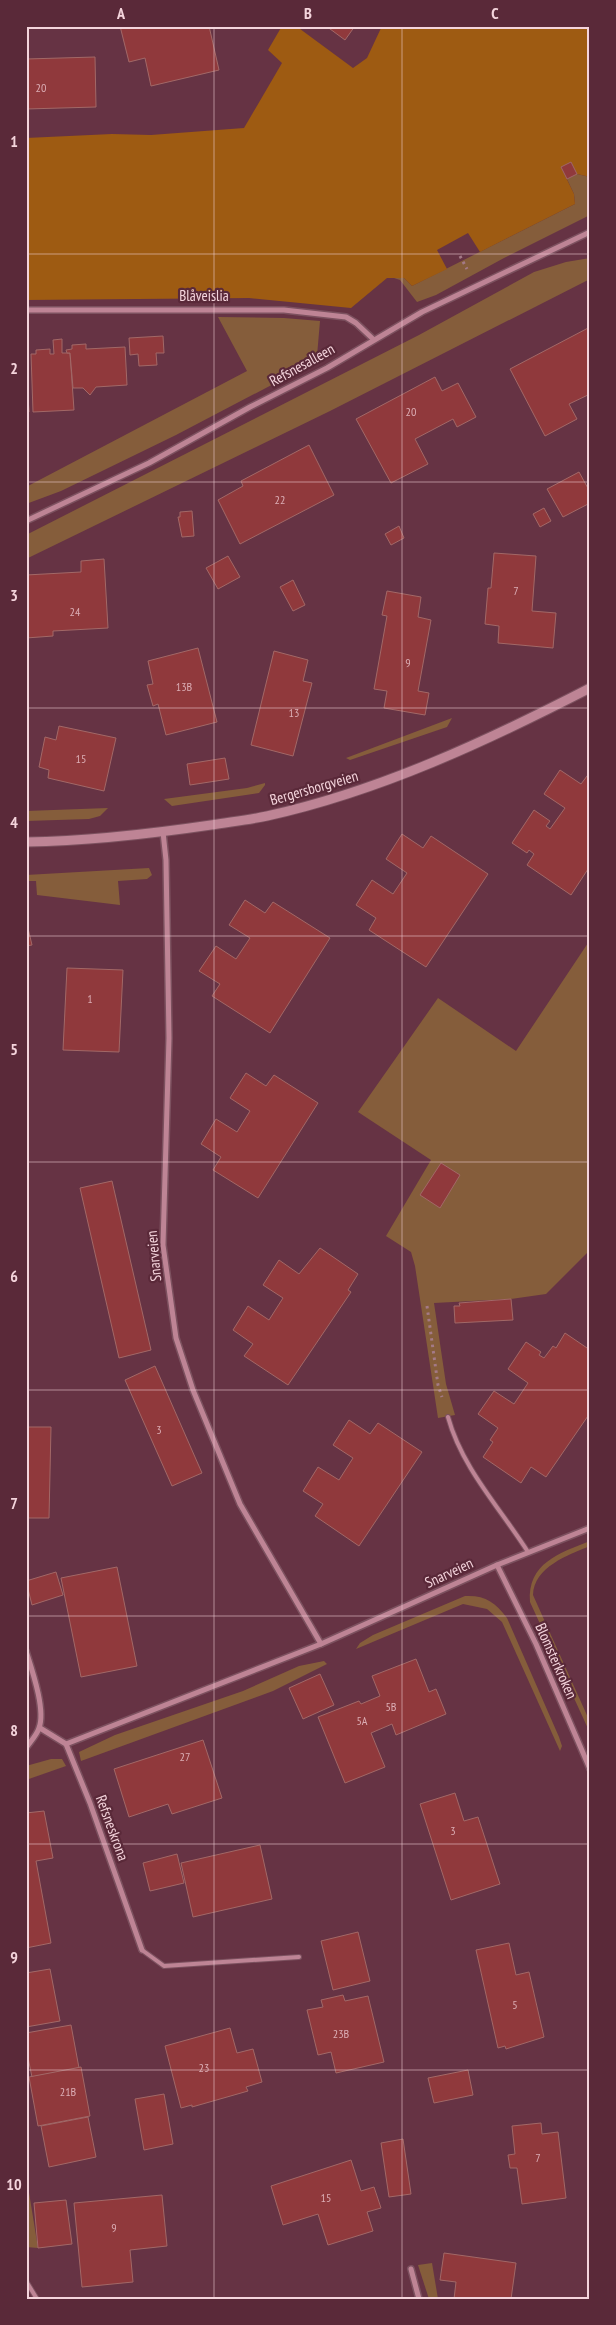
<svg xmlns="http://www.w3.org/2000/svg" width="616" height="2325" font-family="'PT Sans Narrow',sans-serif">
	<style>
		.green { fill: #855d3b }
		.forest { fill: #9e5b12 }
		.building { fill: #90393c; stroke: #a26867 }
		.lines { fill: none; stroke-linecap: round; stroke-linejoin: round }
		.service-casing { stroke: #7c515f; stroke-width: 6 }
		.minor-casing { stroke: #7c515f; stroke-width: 8 }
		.tertiary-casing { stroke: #7c515f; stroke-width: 11 }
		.path { stroke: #a47a87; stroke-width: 3; stroke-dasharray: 2.5 4; stroke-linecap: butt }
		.service { stroke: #be8495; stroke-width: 4 }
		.minor { stroke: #be8495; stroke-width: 5 }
		.tertiary { stroke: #be8495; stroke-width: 9 }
		.grid { fill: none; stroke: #f4d4dc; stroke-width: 1; stroke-opacity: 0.55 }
		.labels { text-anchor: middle; stroke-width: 4.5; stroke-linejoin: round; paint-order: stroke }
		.number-label { font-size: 12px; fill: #dbadb4 }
		.street-label { font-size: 15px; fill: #f4d4dc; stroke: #5a2939 }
		.neatline { fill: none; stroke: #f4d4dc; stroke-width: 2 }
		.grid-label { font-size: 16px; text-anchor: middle; font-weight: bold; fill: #f4d4dc }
	</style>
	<rect width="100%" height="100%" fill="#634"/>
	<g class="green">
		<polygon points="577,174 590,177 590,215 504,258 436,295 417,302 400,280 394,278 404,278 412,286 575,204 574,194 567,179"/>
		<polygon points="590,258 590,279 330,411 26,559 26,535 419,335 534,272 566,262"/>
		<polygon points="218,317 284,318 320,321 317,356 302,369 176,435 61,491 26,504 26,487 247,371"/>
		<polygon points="452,718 447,727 350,760 346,758"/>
		<polygon points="265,783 265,785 259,793 172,806 164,799 247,788"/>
		<polygon points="108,808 100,816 89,819 26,821 26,811"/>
		<polygon points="149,868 152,875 147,879 118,881 120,905 37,895 36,881 26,881 26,875"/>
		<polygon points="590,940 590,1250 546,1294 511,1299 434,1303 446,1384 455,1415 438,1418 415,1266 411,1252 386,1236 431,1160 358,1112 438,998 516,1051"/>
		<path d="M590 1541V1546C568 1555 534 1567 533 1595L590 1722V1733L530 1602C527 1563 560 1553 590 1541Z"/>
		<path d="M465 1596C485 1595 495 1602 507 1618L559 1737 562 1746 560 1751 502 1622 487 1609 463 1604 356 1649 360 1643 373 1635Z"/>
		<polygon points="324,1661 327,1664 273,1691 81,1761 79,1752 115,1735 243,1691 299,1666"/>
		<polygon points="51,1759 62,1759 66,1766 26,1780 26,1766"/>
		<polygon points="26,2174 38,2248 26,2247"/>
		<polygon points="432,2263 438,2299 429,2299 418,2265"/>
	</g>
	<polygon class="forest" points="282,26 296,26 353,68 367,58 382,26 590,26 590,177 577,174 571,162 561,167 574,194 575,204 480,252 468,233 437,250 447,269 412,286 404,278 387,278 351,308 249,298 26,300 26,138 112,134 151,135 244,128 282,63 268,50"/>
	<g class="building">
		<polygon points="120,26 209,26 219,70 151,86 145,58 129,62"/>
		<polygon points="326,26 355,26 345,40"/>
		<polygon points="95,57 96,107 26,109 26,59"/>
		<polygon points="571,162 577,174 567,179 561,167"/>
		<polygon points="590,327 590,394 569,404 577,419 545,436 510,369"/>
		<polygon points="163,336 164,353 156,353 157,365 139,366 138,354 130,355 129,338"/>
		<polygon points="62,339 62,353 70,353 74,410 33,412 31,354 36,354 36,350 50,349 50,354 54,354 53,340"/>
		<polygon points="86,344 86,349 125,347 127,385 96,387 90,395 83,388 73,388 70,353 67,353 66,350 72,349 72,345"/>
		<polygon points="26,366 29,412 26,412"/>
		<polygon points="435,377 442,391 458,383 476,417 457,427 453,419 415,439 428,464 391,483 356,419"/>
		<polygon points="309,445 334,495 240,544 218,500 243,486 241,481"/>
		<polygon points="579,472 590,492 590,503 563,517 547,489"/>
		<polygon points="544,508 551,521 540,527 533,514"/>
		<polygon points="192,511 194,536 182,537 178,517 180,517 180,512"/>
		<polygon points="399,526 404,538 391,545 385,534"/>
		<polygon points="494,553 536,556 532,611 556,613 553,648 498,643 499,626 485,624 488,588 491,588"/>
		<polygon points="228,556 240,577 218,589 206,568"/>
		<polygon points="104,559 108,628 53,631 53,636 26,638 26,575 81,572 81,561"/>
		<polygon points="293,580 305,605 293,611 280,587"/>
		<polygon points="387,591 421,597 418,617 431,620 418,691 429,693 425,715 384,708 387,691 374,689 387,616 382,615"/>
		<polygon points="198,648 217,722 166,735 158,704 153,706 147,685 153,684 148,661"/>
		<polygon points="274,651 308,660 303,681 312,683 293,756 251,745"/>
		<polygon points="59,726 116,738 104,791 48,778 49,770 39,767 45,737 56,740"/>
		<polygon points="225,758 229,779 190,785 187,764"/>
		<polygon points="560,770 581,784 590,772 590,866 571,895 527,865 534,854 529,850 527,853 512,843 534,810 550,821 546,826 550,829 565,808 544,794"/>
		<polygon points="402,834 423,848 431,836 488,874 426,967 369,930 376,918 356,905 372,880 393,894 407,873 386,859"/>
		<polygon points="245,900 265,913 273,902 330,938 270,1033 212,996 220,984 199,971 216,946 236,959 250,938 229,925"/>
		<polygon points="26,920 32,945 26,946"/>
		<polygon points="67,968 123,970 119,1052 63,1050"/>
		<polygon points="246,1073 266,1086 274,1075 318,1103 258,1198 213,1170 221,1157 201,1144 216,1119 237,1132 250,1111 230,1098"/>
		<polygon points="441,1163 460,1175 440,1208 420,1195"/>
		<polygon points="112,1181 151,1350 119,1358 80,1188"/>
		<polygon points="320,1248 358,1274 348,1290 351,1292 288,1385 244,1356 253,1344 233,1330 248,1306 269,1320 283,1298 263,1285 279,1260 299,1274"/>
		<polygon points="511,1299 513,1320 455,1323 454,1306 460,1306 459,1303"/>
		<polygon points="565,1333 590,1350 590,1413 546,1477 531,1467 521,1483 483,1457 493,1442 490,1440 498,1428 478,1414 494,1391 514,1404 528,1383 508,1369 526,1342 541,1352 539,1355 544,1358 553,1346 556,1348"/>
		<polygon points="155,1366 202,1473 172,1486 125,1380"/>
		<polygon points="349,1420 370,1434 378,1423 422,1452 359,1546 315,1516 323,1504 303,1491 318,1467 339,1480 353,1458 333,1445"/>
		<polygon points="26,1427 51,1427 49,1518 26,1518"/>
		<polygon points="117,1567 137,1666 81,1677 61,1578"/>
		<polygon points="56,1572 63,1595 32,1605 26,1581"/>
		<polygon points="416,1659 429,1692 436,1689 446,1714 396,1735 392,1724 371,1733 385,1767 345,1783 318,1717 359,1701 361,1704 380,1696 372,1676"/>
		<polygon points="320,1674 334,1705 303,1719 289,1688"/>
		<polygon points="203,1740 222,1798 172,1814 168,1804 129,1817 114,1769"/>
		<polygon points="455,1793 464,1821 478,1817 500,1884 451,1900 420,1804"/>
		<polygon points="44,1811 53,1858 36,1861 51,1943 26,1948 26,1813"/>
		<polygon points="260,1845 272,1899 193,1917 181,1863"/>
		<polygon points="177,1854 184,1883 150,1891 143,1863"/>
		<polygon points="358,1932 370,1981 333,1990 321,1941"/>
		<polygon points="509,1943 516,1975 529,1972 544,2037 506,2049 505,2046 498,2048 476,1950"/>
		<polygon points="50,1969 60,2021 26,2027 26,1973"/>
		<polygon points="343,1995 345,2001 368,1996 384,2062 336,2073 331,2052 318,2055 307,2010 323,2007 321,2000"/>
		<polygon points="71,2025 79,2068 32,2077 26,2048 26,2033"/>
		<polygon points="230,2028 237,2053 253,2049 262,2082 246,2087 248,2091 192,2107 192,2105 181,2108 165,2046"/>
		<polygon points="81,2067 90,2116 38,2126 29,2077"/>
		<polygon points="468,2070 473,2095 434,2103 428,2078"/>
		<polygon points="164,2094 173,2144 144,2150 135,2099"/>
		<polygon points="88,2117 96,2157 49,2167 41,2126"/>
		<polygon points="541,2123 542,2134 558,2132 566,2198 522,2204 517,2168 510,2168 508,2155 515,2154 512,2126"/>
		<polygon points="403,2139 411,2194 389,2197 381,2143"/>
		<polygon points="351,2160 361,2191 374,2187 381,2208 367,2212 373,2231 328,2245 318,2214 283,2225 271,2186"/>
		<polygon points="162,2195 167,2246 130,2250 133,2282 82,2287 74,2203"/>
		<polygon points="66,2200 72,2244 38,2248 34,2203"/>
		<polygon points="444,2253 516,2263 511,2299 454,2299 456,2282 440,2280"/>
	</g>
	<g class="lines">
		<defs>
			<g id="service">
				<path d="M448 1417C462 1468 500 1508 528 1552"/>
				<polyline points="142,1950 164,1966 299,1957"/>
				<polyline points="26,2281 37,2299"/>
			</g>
			<g id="minor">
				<polyline points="26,310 284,310 346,317 356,323 373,339"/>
				<polyline points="26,521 149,463 250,407 327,368 422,312 590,232"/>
				<polyline points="163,832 166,860 169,1038 163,1245 176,1338 193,1390 240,1504 321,1644 497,1565 590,1528"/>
				<polyline points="497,1565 536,1644 590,1769"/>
				<path d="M26 1651C32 1670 46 1710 39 1728 37 1735 30 1742 26 1748"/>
				<polyline points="40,1728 66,1744 90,1803 142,1950"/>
				<polyline points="66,1744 321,1644"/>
				<polyline points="411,2269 419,2299"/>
			</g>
			<path id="tertiary" d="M26 842C88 841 150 834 211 825 229 822 249 820 267 816 380 791 487 741 590 688"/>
		</defs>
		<use href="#service" class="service-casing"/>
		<use href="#minor" class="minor-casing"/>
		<use href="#tertiary" class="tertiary-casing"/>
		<g class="path">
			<polyline points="460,256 467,269"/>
			<polyline points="427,1306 438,1385 442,1397"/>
		</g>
		<use href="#service" class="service"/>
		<use href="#minor" class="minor"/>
		<use href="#tertiary" class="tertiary"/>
	</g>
	<path class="grid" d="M214 26V2299M402 26V2299M26 254H590M26 482H590M26 708H590M26 936H590M26 1162H590M26 1390H590M26 1616H590M26 1844H590M26 2070H590"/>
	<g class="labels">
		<g class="number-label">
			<text x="41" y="92">20</text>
			<text x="411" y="416">20</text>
			<text x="280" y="504">22</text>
			<text x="516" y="595">7</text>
			<text x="75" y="616">24</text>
			<text x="408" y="667">9</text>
			<text x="184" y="691">13B</text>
			<text x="294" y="717">13</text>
			<text x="81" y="763">15</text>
			<text x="90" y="1003">1</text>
			<text x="159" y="1434">3</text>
			<text x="391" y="1711">5B</text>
			<text x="362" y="1725">5A</text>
			<text x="185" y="1761">27</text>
			<text x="453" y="1835">3</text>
			<text x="515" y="2009">5</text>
			<text x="341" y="2038">23B</text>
			<text x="204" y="2072">23</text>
			<text x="68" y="2096">21B</text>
			<text x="538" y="2162">7</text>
			<text x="326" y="2202">15</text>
			<text x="114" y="2232">9</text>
		</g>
		<g class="street-label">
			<text x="204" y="301">Blåveislia</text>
			<text transform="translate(302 365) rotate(-29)" y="5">Refsnesalleen</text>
			<text transform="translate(314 788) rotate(-16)" y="5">Bergersborgveien</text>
			<text transform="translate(154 1256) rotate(-95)" y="5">Snarveien</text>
			<text transform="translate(449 1573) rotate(-25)" y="5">Snarveien</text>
			<text transform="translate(556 1661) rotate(66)" y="5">Blomsterkroken</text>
			<text transform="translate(112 1828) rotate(70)" y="5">Refsneskrona</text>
		</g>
	</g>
	<rect width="616" height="2325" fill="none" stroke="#5a2939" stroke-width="55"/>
	<rect x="28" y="28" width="560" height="2270" class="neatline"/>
	<g class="grid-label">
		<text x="121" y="19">A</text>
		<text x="308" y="19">B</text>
		<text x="495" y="19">C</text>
		<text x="14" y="147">1</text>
		<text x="14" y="374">2</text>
		<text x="14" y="601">3</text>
		<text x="14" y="828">4</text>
		<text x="14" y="1055">5</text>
		<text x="14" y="1282">6</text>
		<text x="14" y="1509">7</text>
		<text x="14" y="1736">8</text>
		<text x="14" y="1963">9</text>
		<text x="14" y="2190">10</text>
	</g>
</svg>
